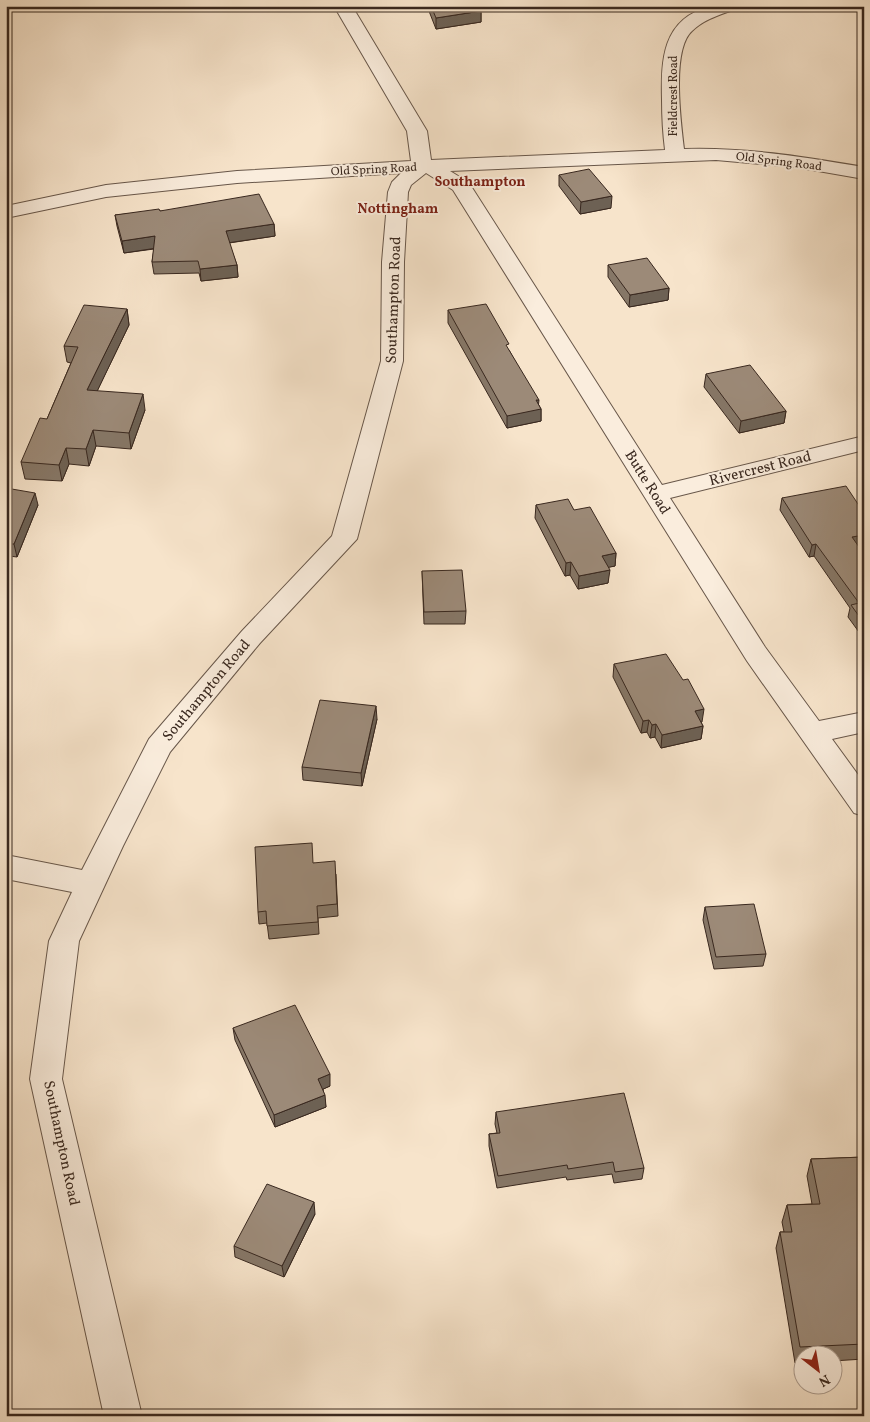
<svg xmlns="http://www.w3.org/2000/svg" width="870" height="1422" font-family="Vollkorn,serif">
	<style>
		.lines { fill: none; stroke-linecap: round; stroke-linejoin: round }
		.minor-casing { stroke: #68574a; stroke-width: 2 }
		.minor { fill: #faeddd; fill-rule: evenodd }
		.wall { fill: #867767; stroke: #39281f }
		.shaded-wall { fill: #6d6154; stroke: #39281f }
		.building { fill: #9c8a78; stroke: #39281f }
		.labels { text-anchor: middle; stroke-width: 4; stroke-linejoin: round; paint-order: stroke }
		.far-street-label { font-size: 12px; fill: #39281f; stroke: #faeddd }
		.far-neighbourhood-label { font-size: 14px; font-weight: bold; fill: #7a1f14; stroke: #faeddd }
		.street-label { font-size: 15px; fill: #39281f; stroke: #faeddd }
	</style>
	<rect width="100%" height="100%" fill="#f7e4cb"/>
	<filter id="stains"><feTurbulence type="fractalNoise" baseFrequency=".004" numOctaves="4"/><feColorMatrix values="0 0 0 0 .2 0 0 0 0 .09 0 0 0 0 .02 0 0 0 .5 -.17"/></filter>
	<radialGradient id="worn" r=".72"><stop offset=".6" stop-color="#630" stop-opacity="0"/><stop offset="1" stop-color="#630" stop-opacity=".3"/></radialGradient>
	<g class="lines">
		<defs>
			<path id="minor" d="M334 6H352L427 131 431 160 665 150C663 134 662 117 662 100 661 61 662 19 709 7 717 5 727 6 736 6L733 10C719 15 703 20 692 31 671 50 681 123 684 149 745 147 804 157 864 167V179L795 167 716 160 450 171 468 182 471 186 662 485 864 436V450L670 498 765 647 819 721 864 712V732L832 739 864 783V816L854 813 747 661 453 190 426 173 411 185 408 192 404 262 403 361 357 539 260 643 170 752 123 846 79 941 62 1079 142 1416H104L30 1079 49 941 72 892 6 879V855L82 870 149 739 242 631 332 536 381 361 382 262 388 192 392 182 401 173 237 183 106 197 6 218V206L106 185 237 171 411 161 407 131Z"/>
		</defs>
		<use href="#minor" class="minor-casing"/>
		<use href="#minor" class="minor"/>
	</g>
	<g class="wall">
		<polygon points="427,6 477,6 481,11 481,22 436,29"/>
		<polygon points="559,175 611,208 580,214 559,186"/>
		<polygon points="160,211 274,224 275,236 229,243 237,265 238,277 201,281 199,273 154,274 152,262 154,249 124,253 117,226 115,215"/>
		<polygon points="608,265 669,288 668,300 629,307 608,277"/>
		<polygon points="127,309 129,325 97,391 145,410 131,449 96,446 89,466 69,464 62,481 25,479 21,462 47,419 71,363 67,362 64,346"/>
		<polygon points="448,310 509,350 541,409 541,421 507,428 448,323"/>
		<polygon points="706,374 786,411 784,423 739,433 704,387"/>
		<polygon points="6,488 38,505 17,557 9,556 6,563"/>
		<polygon points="782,498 864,513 864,547 860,548 864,554 864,639 848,617 850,608 814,556 809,557 780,510"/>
		<polygon points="536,505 574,510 616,553 615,566 608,567 608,583 578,589 570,575 565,576 535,518"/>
		<polygon points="422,571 466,611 465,624 424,624"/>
		<polygon points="614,664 702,722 701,722 703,726 701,739 661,748 655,737 650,738 647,732 641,733 613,677"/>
		<polygon points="377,719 362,786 303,780 302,767"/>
		<polygon points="314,863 336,874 338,916 318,918 319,934 269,939 267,923 259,924 258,912"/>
		<polygon points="705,907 766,954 763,966 714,969 703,920"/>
		<polygon points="233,1028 330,1086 323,1089 326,1107 275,1127 235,1040"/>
		<polygon points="496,1112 644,1168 642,1179 614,1183 612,1174 567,1180 566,1177 497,1188 489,1146 489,1134 497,1133 495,1124"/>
		<polygon points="864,1157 864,1359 832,1361 832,1354 802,1354 802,1362 795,1363 776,1248 780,1232 784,1232 782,1222 787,1205 812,1204 807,1176 811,1159"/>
		<polygon points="315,1214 284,1277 235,1257 234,1246"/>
	</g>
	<g class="shaded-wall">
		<polygon points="481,11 481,22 436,29 436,18"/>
		<polygon points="612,196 611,208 580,214 581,202"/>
		<polygon points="274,224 275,236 227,243 226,231"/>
		<polygon points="155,236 157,248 124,253 122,241"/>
		<polygon points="237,265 238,277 201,281 200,269"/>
		<polygon points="669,288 668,300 629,307 630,295"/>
		<polygon points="127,309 129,325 90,406 87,390"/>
		<polygon points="143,394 145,410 131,449 129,433"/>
		<polygon points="536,400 539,400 538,409 541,409 541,421 507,428 507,416"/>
		<polygon points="786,411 784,423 739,433 741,421"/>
		<polygon points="93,430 96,446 89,466 86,449"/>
		<polygon points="66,448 69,464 62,481 59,465"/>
		<polygon points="35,493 38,505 17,557 14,544"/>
		<polygon points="864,535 864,547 849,550 852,537"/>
		<polygon points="6,544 9,556 6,563"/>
		<polygon points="816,544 814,556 809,557 812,545"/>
		<polygon points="616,553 615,566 601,569 602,556"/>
		<polygon points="571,562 570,575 565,576 566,563"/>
		<polygon points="610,570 608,583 578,589 579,576"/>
		<polygon points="376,706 377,719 362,786 361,773"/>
		<polygon points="704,709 702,722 694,724 695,711"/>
		<polygon points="649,720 647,732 641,733 643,721"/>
		<polygon points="656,724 655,737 650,738 652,725"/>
		<polygon points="703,726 701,739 661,748 662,735"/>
		<polygon points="330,1074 330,1086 319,1091 318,1079"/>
		<polygon points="325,1095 326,1107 275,1127 274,1115"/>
		<polygon points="314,1202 315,1214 284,1277 282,1266"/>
	</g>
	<g class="building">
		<polygon points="431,6 477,6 481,11 436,18"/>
		<polygon points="589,169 612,196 581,202 559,175"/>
		<polygon points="259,194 274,224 226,231 237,265 200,269 198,261 152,262 155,236 122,241 115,215 159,209 160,211"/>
		<polygon points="647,258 669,288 630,295 608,265"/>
		<polygon points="486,304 509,344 506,345 539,400 536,400 541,409 507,416 448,310"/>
		<polygon points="84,305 127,309 87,390 143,394 129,433 93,430 86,449 66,448 59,465 21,462 40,418 47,419 78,347 64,346"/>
		<polygon points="750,365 786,411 741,421 706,374"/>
		<polygon points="846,486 864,513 864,535 852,537 864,554 864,623 851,605 859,603 816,544 812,545 782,498"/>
		<polygon points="6,488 35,493 14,544 6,544"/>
		<polygon points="568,499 574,510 590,507 616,553 602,556 610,570 579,576 571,562 566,563 536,505"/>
		<polygon points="462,570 466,611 424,612 422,571"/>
		<polygon points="666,654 683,680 688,679 704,709 695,711 703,726 662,735 656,724 652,725 649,720 643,721 614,664"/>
		<polygon points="320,700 376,706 361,773 302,767"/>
		<polygon points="312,843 313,863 335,861 337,904 317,906 318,922 267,926 266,911 258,912 255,847"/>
		<polygon points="754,904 766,954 716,957 705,907"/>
		<polygon points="295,1005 330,1074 318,1079 325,1095 274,1115 233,1028"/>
		<polygon points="624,1093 644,1168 615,1172 613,1162 568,1169 567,1165 498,1176 489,1134 500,1133 496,1112"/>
		<polygon points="864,1157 864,1344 800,1347 780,1232 792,1232 787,1205 820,1204 811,1159"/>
		<polygon points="267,1184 314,1202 282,1266 234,1246"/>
	</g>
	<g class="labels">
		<g class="far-street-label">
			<text transform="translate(673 96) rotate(-90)" y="4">Fieldcrest Road</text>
			<text transform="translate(779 161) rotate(7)" y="4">Old Spring Road</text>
			<text transform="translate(374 169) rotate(-3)" y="4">Old Spring Road</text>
		</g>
		<g class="far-neighbourhood-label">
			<text x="480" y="186">Southampton</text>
			<text x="398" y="213">Nottingham</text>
		</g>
		<g class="street-label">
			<text transform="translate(393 300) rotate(-88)" y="5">Southampton Road</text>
			<text transform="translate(760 468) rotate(-14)" y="5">Rivercrest Road</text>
			<text transform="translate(648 482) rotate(58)" y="5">Butte Road</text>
			<text transform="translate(206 690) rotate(-50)" y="5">Southampton Road</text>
			<text transform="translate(62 1143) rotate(78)" y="5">Southampton Road</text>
		</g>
	</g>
	<rect width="870" height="1422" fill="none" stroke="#f7e4cb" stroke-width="25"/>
	<rect x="8" y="8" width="855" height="1407" fill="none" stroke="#39281f" stroke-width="2.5"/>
	<rect x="12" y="12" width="845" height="1397" fill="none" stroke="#39281f"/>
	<g transform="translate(818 1370) rotate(149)"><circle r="24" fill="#faeddd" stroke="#ad9e91"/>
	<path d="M0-4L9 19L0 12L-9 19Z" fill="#8f2418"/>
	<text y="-8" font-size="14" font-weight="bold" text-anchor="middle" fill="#39281f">N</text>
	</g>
	<rect width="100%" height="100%" filter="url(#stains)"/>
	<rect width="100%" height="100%" fill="url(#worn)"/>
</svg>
